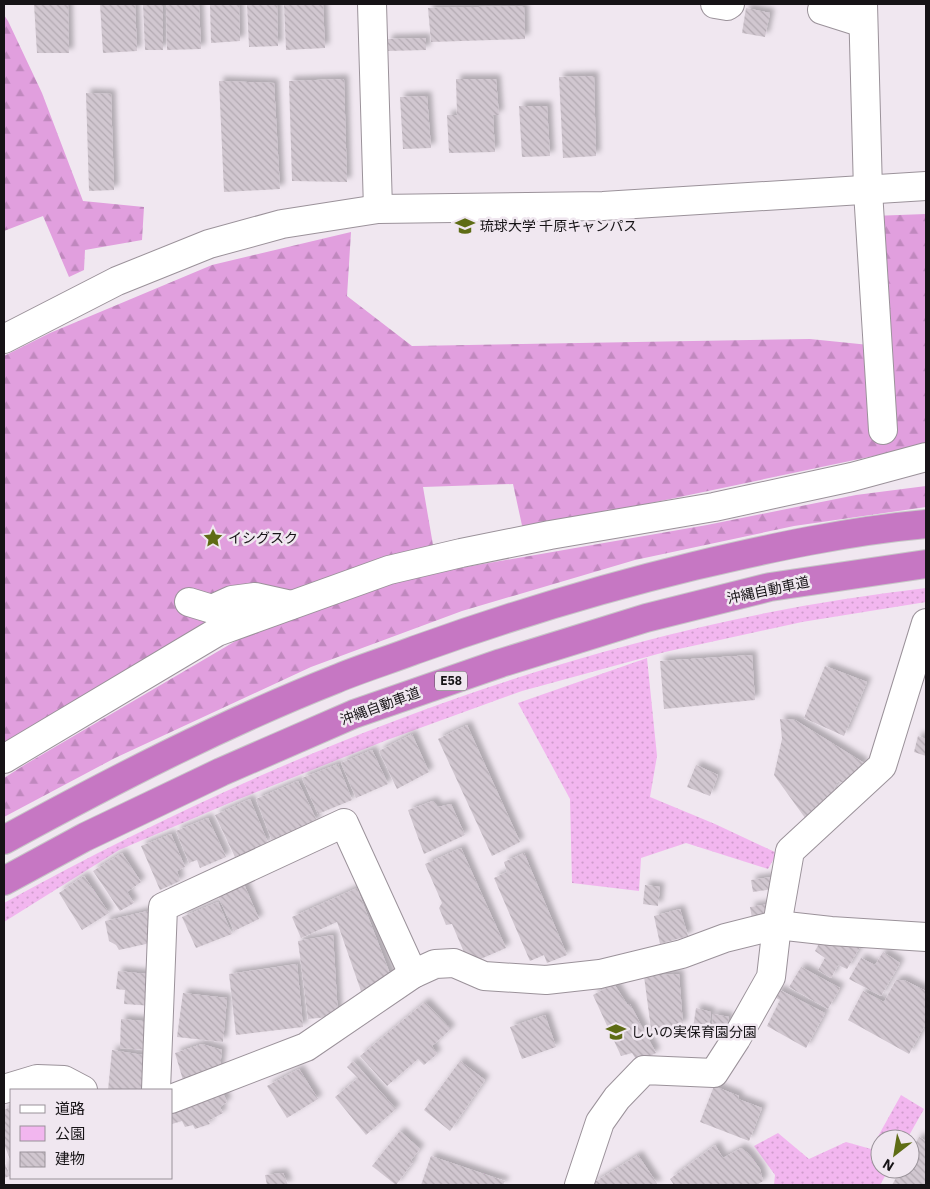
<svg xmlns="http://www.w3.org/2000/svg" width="930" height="1189" font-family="'IBM Plex Sans','Noto Sans JP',sans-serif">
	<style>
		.green { fill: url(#green-dots) }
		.forest { fill: url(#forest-firs) }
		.building { fill: url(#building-back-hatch); filter: url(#shadow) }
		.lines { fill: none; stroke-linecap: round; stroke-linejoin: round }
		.minor-casing { stroke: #9b929a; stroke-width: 30 }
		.highway-casing { stroke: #c7c6c7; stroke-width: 30 }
		.minor { stroke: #fff; stroke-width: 28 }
		.highway { stroke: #c677c3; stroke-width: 28 }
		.labels { text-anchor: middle; stroke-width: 5; stroke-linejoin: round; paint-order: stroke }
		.shield { fill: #f0e7f0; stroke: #575357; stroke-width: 1 }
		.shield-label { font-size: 12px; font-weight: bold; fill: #161316 }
		.poi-label { font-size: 14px; fill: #161316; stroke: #f0e7f0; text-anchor: start }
		.street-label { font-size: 14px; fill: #161316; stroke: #f0e7f0 }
	</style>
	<defs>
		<pattern id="green-dots" width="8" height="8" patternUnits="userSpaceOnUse" patternTransform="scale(1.25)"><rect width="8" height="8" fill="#f2b6ef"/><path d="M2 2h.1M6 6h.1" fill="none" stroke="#cf9ccc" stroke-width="1.8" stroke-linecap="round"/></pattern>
		<pattern id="forest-firs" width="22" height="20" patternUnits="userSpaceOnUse" patternTransform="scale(1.25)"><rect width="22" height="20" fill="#e19fde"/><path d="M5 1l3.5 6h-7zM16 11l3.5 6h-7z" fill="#c088be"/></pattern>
		<pattern id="building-back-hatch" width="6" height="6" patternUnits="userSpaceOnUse" patternTransform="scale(1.25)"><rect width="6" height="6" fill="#d1c7d0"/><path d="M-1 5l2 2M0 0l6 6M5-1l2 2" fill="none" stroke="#b3aab2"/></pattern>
		<filter id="shadow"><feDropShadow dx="4.5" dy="-4.5" stdDeviation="2.5" flood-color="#0004"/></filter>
	</defs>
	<rect width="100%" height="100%" fill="#f0e7f0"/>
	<g class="green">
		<path d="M926 588V602L802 622 665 652 522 691 387 740 234 801 119 850 4 922V903C289 746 601 625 926 588Z"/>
		<polygon points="647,658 657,756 650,797 715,824 777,853 768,869 686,843 641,858 639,891 572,883 570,799 518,703"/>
		<polygon points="901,1095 924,1109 907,1139 880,1139 880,1169 889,1169 880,1185 774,1185 775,1175 754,1146 778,1133 809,1159 846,1142 871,1149"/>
	</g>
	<g class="forest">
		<polygon points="4,15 8,21 42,93 83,201 144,207 142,240 85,250 84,270 69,277 43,216 4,231"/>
		<polygon points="926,214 926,445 523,530 513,484 423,487 433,545 228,613 4,750 4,356 50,333 212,265 351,232 347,296 412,346 810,339 889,347 872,216"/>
		<polygon points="926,486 926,507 794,526 635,560 462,611 311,667 115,758 4,817 4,778 26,764 239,639 403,578 707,525 856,495"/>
	</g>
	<g class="building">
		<polygon points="34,4 68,4 69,53 37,53"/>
		<polygon points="100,4 135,4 137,51 103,53"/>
		<polygon points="143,4 163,4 163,50 145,50"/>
		<polygon points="166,4 199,4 201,49 167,50"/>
		<polygon points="210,4 239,4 240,41 211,43"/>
		<polygon points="247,4 277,4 278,46 249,47"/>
		<polygon points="284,4 323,4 325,48 286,50"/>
		<polygon points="524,6 525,39 431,42 428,8"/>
		<polygon points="746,8 770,13 765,37 742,33"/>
		<polygon points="426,38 426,50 387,51 388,39"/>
		<polygon points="594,76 596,156 563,158 559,77"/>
		<polygon points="344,79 347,182 292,181 289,81"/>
		<polygon points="456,79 496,79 499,115 493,115 495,152 449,153 447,115 457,115"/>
		<polygon points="219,81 274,83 280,189 224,192"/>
		<polygon points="86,93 111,94 114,190 89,191"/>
		<polygon points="427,96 431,148 403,149 400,97"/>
		<polygon points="519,106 547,106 550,156 522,157"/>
		<polygon points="752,655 755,700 664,709 660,661"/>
		<polygon points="825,666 867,682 844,736 804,718"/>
		<polygon points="780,719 795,720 864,763 853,786 838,781 827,804 808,822 774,775 782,739"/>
		<polygon points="467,725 520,842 492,856 438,739"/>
		<polygon points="412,734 429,772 397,789 379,751"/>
		<polygon points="918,736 926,739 926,756 914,752"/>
		<polygon points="372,750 388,784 356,798 341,763"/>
		<polygon points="338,764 352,800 318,814 302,778"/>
		<polygon points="696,765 718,775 710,796 687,787"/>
		<polygon points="298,781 317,821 272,841 256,799"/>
		<polygon points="250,799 268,843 235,857 215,815"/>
		<polygon points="433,801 438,807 451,804 465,835 424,854 408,810"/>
		<polygon points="208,818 226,857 200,868 197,860 189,863 176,831"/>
		<polygon points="171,834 185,867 177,871 180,881 160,890 141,846"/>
		<polygon points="461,848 506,948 469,964 452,924 446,925 439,908 442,903 425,864"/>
		<polygon points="122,853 141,882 127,892 134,903 120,911 93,871"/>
		<polygon points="524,853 567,955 547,963 544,955 530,961 494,878 507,872 504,862"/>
		<polygon points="84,876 109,913 82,930 59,893"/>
		<polygon points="771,877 773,889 753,892 751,880"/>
		<polygon points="243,882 259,919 234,931 217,894"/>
		<polygon points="645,885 660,887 658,906 643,904"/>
		<polygon points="357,888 392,979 361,991 337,922 301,938 292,917"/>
		<polygon points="218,902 232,934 196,948 182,917"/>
		<polygon points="770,904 773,914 752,918 750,907"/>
		<polygon points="680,909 688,936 660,944 654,916"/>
		<polygon points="152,910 159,941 119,950 116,945 109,941 105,921"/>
		<polygon points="835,933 860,947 847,969 838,965 831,978 818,970 825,958 815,951 823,936"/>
		<polygon points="333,935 338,1016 308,1019 298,941"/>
		<polygon points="883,952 900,963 881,996 849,979 861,958 875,965"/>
		<polygon points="297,964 303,1027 236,1035 229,974"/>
		<polygon points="801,967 840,988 828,1009 789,987"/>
		<polygon points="118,971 156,975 154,1006 124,1004 125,990 116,989"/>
		<polygon points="679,974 683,1025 651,1029 644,976"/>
		<polygon points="896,980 904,980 926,991 926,1023 909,1054 848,1020 863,991 884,1002"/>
		<polygon points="614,984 627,1004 630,1004 656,1053 638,1062 632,1053 621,1056 593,995"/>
		<polygon points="778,989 825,1013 806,1048 767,1026 780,1000 774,997"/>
		<polygon points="183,993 227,998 223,1042 177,1037"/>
		<polygon points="425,1002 451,1029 432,1046 437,1054 424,1065 418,1059 387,1086 360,1056"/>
		<polygon points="696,1008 711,1012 708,1038 692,1035"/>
		<polygon points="713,1014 729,1017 727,1036 711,1035"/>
		<polygon points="545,1015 556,1047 522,1059 510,1027"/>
		<polygon points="121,1019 153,1022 151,1050 120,1048"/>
		<polygon points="202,1044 222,1050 219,1076 185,1087 175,1053"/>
		<polygon points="112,1050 149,1056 144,1090 108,1090"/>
		<polygon points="353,1061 396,1109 366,1135 335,1097 358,1078 347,1067"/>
		<polygon points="460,1061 485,1080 450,1131 424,1110"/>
		<polygon points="299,1069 318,1099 287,1118 267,1086"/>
		<polygon points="220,1086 227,1102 220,1107 223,1113 208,1121 210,1124 195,1129 193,1125 185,1127 182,1121 172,1124 171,1105"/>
		<polygon points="714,1086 739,1096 738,1099 762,1108 749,1141 700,1122"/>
		<polygon points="10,1107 11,1110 11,1162 4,1144 4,1110"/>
		<polygon points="400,1131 420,1149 411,1160 413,1162 396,1185 372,1166"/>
		<polygon points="919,1137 926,1141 926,1185 892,1185 901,1169 910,1169 910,1153"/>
		<polygon points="715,1145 723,1158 741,1148 749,1154 760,1169 763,1181 757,1185 674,1185 670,1179"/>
		<polygon points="638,1155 658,1185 590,1185"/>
		<polygon points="431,1156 505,1181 503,1185 421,1185"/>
		<polygon points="4,1161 10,1176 4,1178"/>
		<polygon points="283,1173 288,1185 267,1185 265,1175"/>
	</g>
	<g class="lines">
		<defs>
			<g id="minor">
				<polyline points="372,4 378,209"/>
				<polyline points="715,4 727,6 730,4"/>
				<polyline points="863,4 868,191 883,430"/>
				<polyline points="822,10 863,23"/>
				<polyline points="4,339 117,281 209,244 282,224 378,209 603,206 926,186"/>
				<polyline points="189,602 212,609 232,600 255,597 291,605"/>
				<polyline points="4,759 217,632 389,570 461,553 550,535 714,507 852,477 926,457"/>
				<polyline points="4,1089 37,1079 64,1080 83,1090"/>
				<polyline points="156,1090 163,907 344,823 413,974"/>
				<polyline points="171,1099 306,1047 413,974 435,964 454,963 484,976 546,980 600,974 682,954 725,938 777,925 831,931 926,937"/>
				<polyline points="579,1185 600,1122 617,1098 644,1070 714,1073 736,1039 771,977 777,925 790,851 882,766 926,623"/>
			</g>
			<g id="highway">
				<path d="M4 840C112 781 222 724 336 679 362 668 389 660 415 650 507 617 599 589 694 566 770 548 848 531 926 524"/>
				<polyline points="4,881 85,837 221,772 354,714 501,663 646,618 770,587 926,564"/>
			</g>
		</defs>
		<use href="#minor" class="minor-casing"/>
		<use href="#highway" class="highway-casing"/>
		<use href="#minor" class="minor"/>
		<use href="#highway" class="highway"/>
	</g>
	<defs>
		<symbol id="university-bare" viewBox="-9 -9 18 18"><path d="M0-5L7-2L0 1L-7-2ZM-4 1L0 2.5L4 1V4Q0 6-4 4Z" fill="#5e6c15" stroke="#f0e7f0" stroke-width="2.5" paint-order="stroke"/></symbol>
		<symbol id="sight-bare" viewBox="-9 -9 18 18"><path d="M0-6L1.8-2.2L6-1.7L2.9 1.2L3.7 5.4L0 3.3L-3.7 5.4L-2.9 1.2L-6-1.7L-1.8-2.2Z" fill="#5e6c15" stroke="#f0e7f0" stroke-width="2.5" paint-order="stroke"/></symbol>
		<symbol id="school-bare" viewBox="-9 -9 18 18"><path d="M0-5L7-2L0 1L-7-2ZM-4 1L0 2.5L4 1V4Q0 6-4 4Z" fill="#5e6c15" stroke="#f0e7f0" stroke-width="2.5" paint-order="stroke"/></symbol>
	</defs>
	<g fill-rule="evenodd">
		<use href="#university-bare" x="451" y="212" width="28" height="28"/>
		<use href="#sight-bare" x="199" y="524" width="28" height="28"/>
		<use href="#school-bare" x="602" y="1018" width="28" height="28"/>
	</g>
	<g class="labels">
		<rect class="shield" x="435" y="671.5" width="32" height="19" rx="4"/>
		<g class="shield-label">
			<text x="451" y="685">E58</text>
		</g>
		<g class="poi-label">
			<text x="480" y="231">琉球大学 千原キャンパス</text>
			<text x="228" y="543">イシグスク</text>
			<text x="631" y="1037">しいの実保育園分園</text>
		</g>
		<g class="street-label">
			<text transform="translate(768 590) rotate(-12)" y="5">沖縄自動車道</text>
			<text transform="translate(380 706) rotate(-20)" y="5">沖縄自動車道</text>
		</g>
	</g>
	<rect width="930" height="1189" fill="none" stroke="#161316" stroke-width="10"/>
	<rect x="10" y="1089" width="162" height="90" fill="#f0e7f0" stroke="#999299"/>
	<rect x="20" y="1105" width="25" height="8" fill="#ffffff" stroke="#999299"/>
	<text x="55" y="1114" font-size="15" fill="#161316">道路</text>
	<rect x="20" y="1126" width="25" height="15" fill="#f2b6ef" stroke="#999299"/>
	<text x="55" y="1139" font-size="15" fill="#161316">公園</text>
	<rect x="20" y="1152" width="25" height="15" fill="url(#building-back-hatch)" stroke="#999299"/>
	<text x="55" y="1164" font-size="15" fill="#161316">建物</text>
	<g transform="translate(895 1154) rotate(211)"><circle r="24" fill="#f0e7f0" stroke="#999299"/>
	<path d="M0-4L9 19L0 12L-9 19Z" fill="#5e6c15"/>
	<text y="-8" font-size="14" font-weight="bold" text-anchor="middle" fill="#161316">N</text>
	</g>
</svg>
